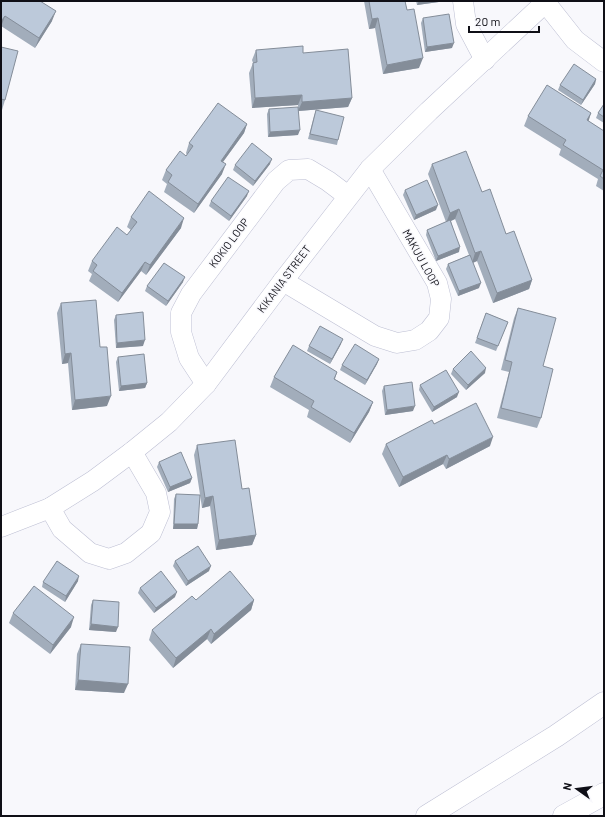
<svg xmlns="http://www.w3.org/2000/svg" width="605" height="817" font-family="Barlow,sans-serif">
	<style>
		.lines { fill: none; stroke-linecap: round; stroke-linejoin: round }
		.street-casing { stroke: #bdbfd3; stroke-width: 21 }
		.highway-casing { stroke: #bdbfd3; stroke-width: 23 }
		.street { stroke: #fff; stroke-width: 20 }
		.highway { stroke: #fff; stroke-width: 22 }
		.wall { fill: #a2adbb }
		.shaded-wall { fill: #848d99 }
		.building { fill: #bcc9da; stroke: #848d99 }
		.labels { text-anchor: middle; stroke-width: 3; stroke-linejoin: round; paint-order: stroke }
		.street-label { font-size: 11px; fill: #0f0f16; stroke: #f8f8fc }
	</style>
	<rect width="100%" height="100%" fill="#f8f8fc"/>
	<g class="lines">
		<defs>
			<g id="street">
				<polyline points="463,1 466,24 485,60"/>
				<polyline points="545,2 575,40 604,62"/>
				<polyline points="283,281 375,336 397,343 415,340 429,331 439,318 441,299 437,283 370,169"/>
				<polyline points="206,384 189,358 181,332 181,313 191,294 276,181 289,170 308,169 328,181 348,196"/>
				<polyline points="50,508 62,529 90,553 109,559 126,553 151,533 160,512 156,493 132,452"/>
				<polyline points="1,527 50,508 93,481 132,452 169,422 206,384 283,281 370,169 429,111 547,1"/>
			</g>
			<g id="highway">
				<polyline points="427,816 556,736 604,703"/>
				<polyline points="564,816 604,794"/>
			</g>
		</defs>
		<use href="#street" class="street-casing"/>
		<use href="#highway" class="highway-casing"/>
		<use href="#street" class="street"/>
		<use href="#highway" class="highway"/>
	</g>
	<g class="wall">
		<polygon points="1,1 52,21 35,48 1,26 1,27"/>
		<polygon points="364,1 405,1 419,68 383,74 375,28 369,29"/>
		<polygon points="416,1 446,1 417,5"/>
		<polygon points="423,18 452,48 425,52 421,23"/>
		<polygon points="1,47 5,100 2,110 1,110"/>
		<polygon points="256,50 303,53 352,98 348,107 298,111 298,135 268,137 267,114 269,109 298,111 298,105 252,108 249,73 253,63 252,60"/>
		<polygon points="596,79 595,84 581,105 558,90 560,85"/>
		<polygon points="604,104 604,123 596,118 598,113"/>
		<polygon points="316,110 338,140 337,145 308,139 314,116"/>
		<polygon points="591,113 588,121 604,131 604,191 596,186 598,179 559,155 561,149 524,126 528,116"/>
		<polygon points="247,124 244,133 223,162 222,174 194,213 164,192 167,184 162,180 166,170 186,156 187,155 186,153 189,143"/>
		<polygon points="270,164 253,186 233,170 235,165"/>
		<polygon points="432,164 482,192 532,280 529,289 493,303 477,261 473,263 479,288 458,296 446,269 448,264 469,255 455,219 451,221 459,252 436,261 426,235 427,230 446,222 428,174"/>
		<polygon points="405,190 436,210 414,220 403,195"/>
		<polygon points="247,196 229,221 209,206 211,201"/>
		<polygon points="131,217 181,228 146,275 141,271 118,302 89,281 92,274 88,271 92,261 127,235 131,230 127,227"/>
		<polygon points="183,282 166,306 145,291 147,286"/>
		<polygon points="61,303 107,406 72,410 68,363 62,364 57,313"/>
		<polygon points="518,308 543,366 541,418 537,428 497,418 509,372 501,370 514,318"/>
		<polygon points="486,313 508,322 496,351 475,343"/>
		<polygon points="116,315 143,346 116,348 114,320"/>
		<polygon points="341,344 330,364 307,351 309,346"/>
		<polygon points="118,357 147,383 145,388 119,391 116,362"/>
		<polygon points="379,359 377,364 365,385 340,370 342,365"/>
		<polygon points="453,369 485,373 466,390 451,374"/>
		<polygon points="337,372 335,379 373,402 369,412 350,443 307,417 309,410 270,387 274,377"/>
		<polygon points="420,385 457,397 432,412 419,390"/>
		<polygon points="384,386 413,411 385,415 382,391"/>
		<polygon points="434,424 490,446 446,469 443,464 399,487 382,454 386,444"/>
		<polygon points="197,445 242,489 256,535 252,545 216,550 210,506 202,508 194,455"/>
		<polygon points="159,462 192,478 190,483 168,492 157,467"/>
		<polygon points="176,494 198,524 197,529 173,529 174,499"/>
		<polygon points="175,561 209,571 186,586 173,566"/>
		<polygon points="78,581 65,602 42,587 43,582"/>
		<polygon points="140,588 175,597 154,613 138,593"/>
		<polygon points="93,600 116,632 89,630 91,605"/>
		<polygon points="196,600 254,600 251,610 211,644 207,639 173,668 149,640 152,630"/>
		<polygon points="13,613 71,627 50,654 9,623"/>
		<polygon points="81,644 124,693 75,690 77,654"/>
	</g>
	<g class="shaded-wall">
		<polygon points="419,1 446,1 417,5"/>
		<polygon points="56,11 52,21 35,48 39,38"/>
		<polygon points="5,16 1,27 1,24 2,20"/>
		<polygon points="378,18 375,28 369,29 372,19"/>
		<polygon points="454,43 452,48 425,52 427,47"/>
		<polygon points="423,58 419,68 383,74 387,65"/>
		<polygon points="596,79 595,84 581,105 583,100"/>
		<polygon points="302,95 298,105 252,108 255,98"/>
		<polygon points="352,98 348,107 298,111 302,102"/>
		<polygon points="591,113 588,123 587,120"/>
		<polygon points="247,124 244,133 217,170 221,161"/>
		<polygon points="300,130 298,135 268,137 270,132"/>
		<polygon points="272,159 270,164 253,186 255,181"/>
		<polygon points="226,164 222,174 194,213 198,204"/>
		<polygon points="249,191 247,196 229,221 231,216"/>
		<polygon points="438,205 436,210 414,220 416,215"/>
		<polygon points="459,209 455,219 446,223 450,213"/>
		<polygon points="184,218 181,228 146,275 150,265"/>
		<polygon points="460,247 459,252 436,261 438,256"/>
		<polygon points="481,251 477,261 472,263 475,253"/>
		<polygon points="145,262 141,271 118,302 122,293"/>
		<polygon points="185,277 183,282 166,306 168,301"/>
		<polygon points="532,280 529,289 493,303 497,293"/>
		<polygon points="481,283 479,288 458,296 459,291"/>
		<polygon points="343,339 341,344 330,364 332,359"/>
		<polygon points="145,340 143,346 116,348 117,343"/>
		<polygon points="71,353 68,363 62,364 65,354"/>
		<polygon points="379,359 377,364 365,385 367,380"/>
		<polygon points="486,368 485,373 466,390 468,385"/>
		<polygon points="147,383 145,388 119,391 121,386"/>
		<polygon points="459,392 457,397 432,412 434,407"/>
		<polygon points="111,396 107,406 72,410 75,400"/>
		<polygon points="373,402 369,412 350,443 354,433"/>
		<polygon points="415,406 413,411 385,415 387,410"/>
		<polygon points="493,437 490,446 446,469 449,459"/>
		<polygon points="447,455 443,464 399,487 403,477"/>
		<polygon points="192,478 190,483 168,492 170,487"/>
		<polygon points="213,496 210,506 202,508 205,498"/>
		<polygon points="174,524 198,524 197,529 173,529"/>
		<polygon points="256,535 252,545 216,550 219,540"/>
		<polygon points="211,566 209,571 186,586 188,581"/>
		<polygon points="79,576 78,581 65,602 66,596"/>
		<polygon points="177,592 175,597 154,613 156,608"/>
		<polygon points="254,600 251,610 211,644 214,634"/>
		<polygon points="74,617 71,627 50,654 53,645"/>
		<polygon points="91,624 118,627 116,632 89,630"/>
		<polygon points="211,629 207,639 173,668 176,658"/>
		<polygon points="78,680 128,684 124,693 75,690"/>
	</g>
	<g class="building">
		<polygon points="1,1 40,1 56,11 39,38 5,16 2,20 1,19"/>
		<polygon points="369,1 405,1 407,10 414,9 423,58 387,65 378,18 372,19"/>
		<polygon points="449,14 454,43 427,47 423,18"/>
		<polygon points="303,46 303,53 348,49 352,98 302,102 302,95 255,98 253,63 257,62 256,50"/>
		<polygon points="1,47 18,51 5,100 1,99"/>
		<polygon points="574,64 596,79 583,100 560,85"/>
		<polygon points="547,85 591,113 587,120 604,131 604,179 600,176 603,170 563,145 566,140 528,116"/>
		<polygon points="218,103 247,124 221,161 226,164 198,204 168,182 172,175 166,170 180,151 186,156 193,146 189,143"/>
		<polygon points="604,104 604,117 598,113"/>
		<polygon points="298,107 300,130 270,132 269,109"/>
		<polygon points="316,110 344,117 338,140 310,134"/>
		<polygon points="252,143 272,159 255,181 235,165"/>
		<polygon points="466,151 482,192 490,189 506,234 514,231 532,280 497,293 481,251 475,253 459,209 450,213 432,164"/>
		<polygon points="228,177 249,191 231,216 211,201"/>
		<polygon points="427,180 438,205 416,215 405,190"/>
		<polygon points="149,191 184,218 150,265 145,262 122,293 93,271 97,265 92,261 117,227 127,235 137,222 131,217"/>
		<polygon points="450,220 460,247 438,256 427,230"/>
		<polygon points="470,255 481,283 459,291 448,264"/>
		<polygon points="164,263 185,277 168,301 147,286"/>
		<polygon points="96,300 100,347 107,347 111,396 75,400 71,353 65,354 61,303"/>
		<polygon points="518,308 556,318 543,366 553,369 541,418 501,408 512,362 505,360"/>
		<polygon points="143,312 145,340 117,343 116,315"/>
		<polygon points="486,313 508,322 498,346 477,338"/>
		<polygon points="320,326 343,339 332,359 309,346"/>
		<polygon points="355,344 379,359 367,380 342,365"/>
		<polygon points="293,345 337,372 334,379 373,402 354,433 311,407 314,401 274,377"/>
		<polygon points="471,351 486,368 468,385 453,369"/>
		<polygon points="144,354 147,383 121,386 118,357"/>
		<polygon points="446,370 459,392 434,407 420,385"/>
		<polygon points="412,382 415,406 387,410 384,386"/>
		<polygon points="476,403 493,437 449,459 447,455 403,477 386,444 432,420 434,424"/>
		<polygon points="235,440 242,489 249,488 256,535 219,540 213,496 205,498 197,445"/>
		<polygon points="181,452 192,478 170,487 159,462"/>
		<polygon points="176,494 200,495 198,524 174,524"/>
		<polygon points="198,546 211,566 188,581 175,561"/>
		<polygon points="57,561 79,576 66,596 43,582"/>
		<polygon points="161,571 177,592 156,608 140,588"/>
		<polygon points="230,571 254,600 214,634 211,629 176,658 152,630 192,596 196,600"/>
		<polygon points="34,586 74,617 53,645 13,613"/>
		<polygon points="93,600 119,602 118,627 91,624"/>
		<polygon points="81,644 130,647 128,684 78,680"/>
	</g>
	<g class="labels">
		<g class="street-label">
			<text transform="translate(229 243) rotate(-53)" y="4">KOKIO LOOP</text>
			<text transform="translate(421 258) rotate(61)" y="4">MAKUU LOOP</text>
			<text transform="translate(284 279) rotate(-53)" y="4">KIKANIA STREET</text>
		</g>
	</g>
	<rect width="605" height="817" fill="none" stroke="#0f0f16" stroke-width="4"/>
	<g transform="translate(577 789) rotate(284)" stroke="#f8f8fc" stroke-width="3" paint-order="stroke">
	<path d="M0-3L7 15L0 10L-7 15Z" fill="#0f0f16"/>
	<text y="-6" font-size="11" font-weight="bold" text-anchor="middle" fill="#0f0f16">N</text>
	</g>
	<path d="M469 26v6h70v-6" fill="none" stroke="#0f0f16" stroke-width="2"/>
	<text x="475" y="26" font-size="12" fill="#0f0f16" stroke="#f8f8fc" stroke-width="3" paint-order="stroke">20 m</text>
</svg>
